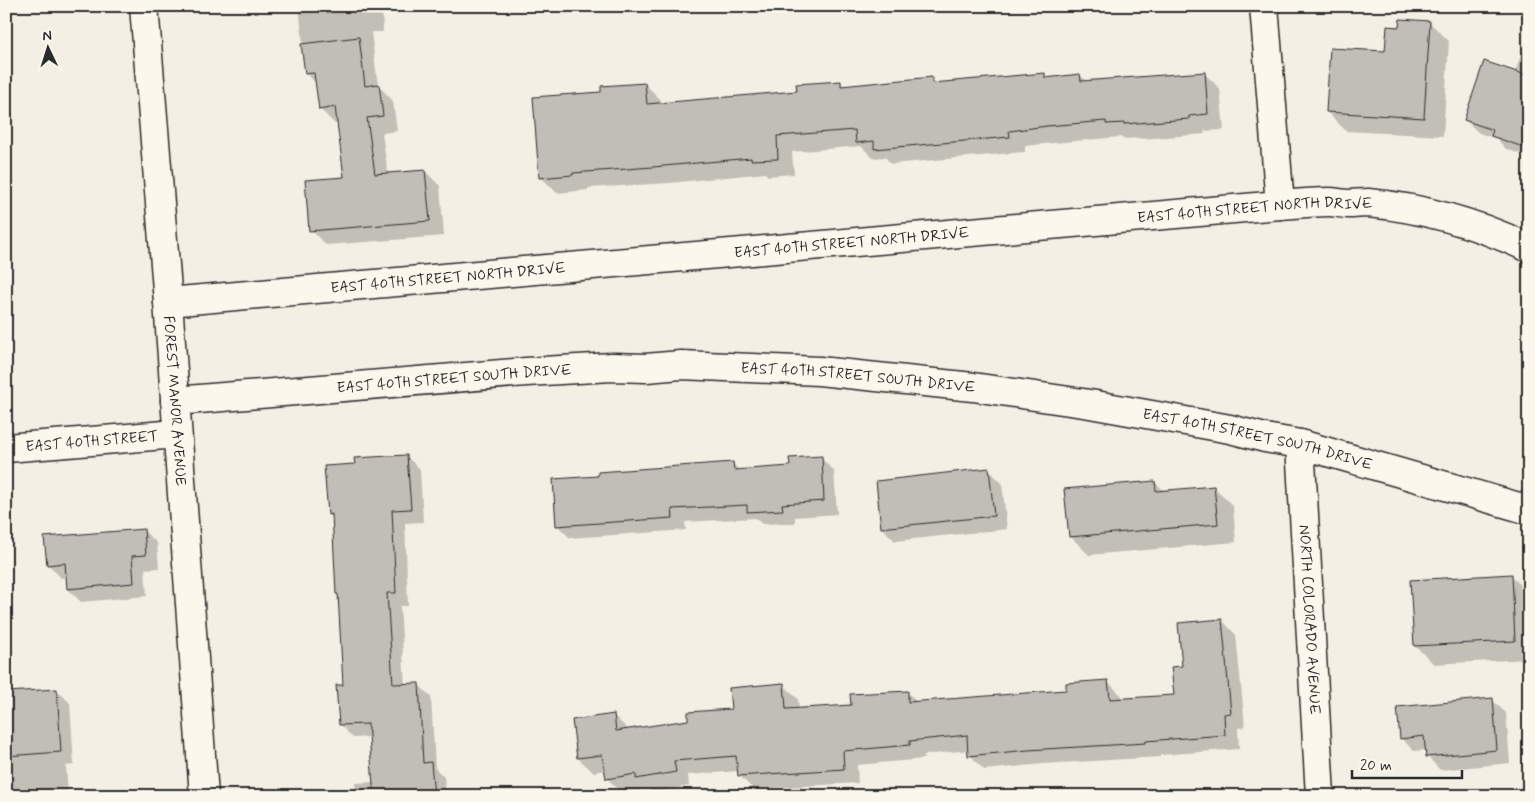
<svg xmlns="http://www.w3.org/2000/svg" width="1535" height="802" font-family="Mynerve,sans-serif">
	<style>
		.shadow { fill: #0003 }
		.building { fill: #c0beb6; stroke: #2b2b2b }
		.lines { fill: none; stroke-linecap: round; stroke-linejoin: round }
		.minor-casing { stroke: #2b2b2b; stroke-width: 31 }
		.minor { stroke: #fbf7ec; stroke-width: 28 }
		.labels { text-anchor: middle; stroke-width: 4; stroke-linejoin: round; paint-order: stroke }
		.street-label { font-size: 15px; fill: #2b2b2b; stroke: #fbf7ec }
	</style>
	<rect width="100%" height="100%" fill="#f3efe4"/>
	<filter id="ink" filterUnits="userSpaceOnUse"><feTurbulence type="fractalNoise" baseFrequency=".02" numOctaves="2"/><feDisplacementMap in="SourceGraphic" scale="10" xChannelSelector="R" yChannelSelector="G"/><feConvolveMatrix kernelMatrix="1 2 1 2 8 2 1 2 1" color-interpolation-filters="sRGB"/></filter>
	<g filter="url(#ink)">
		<g class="shadow">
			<polygon points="299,6 382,6 383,32 371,32 378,85 393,101 397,131 382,133 388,174 425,171 440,186 444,236 326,245 311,230 346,178 338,124 335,124 320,109 317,84 306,73"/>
			<polygon points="1430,23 1449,41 1443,136 1346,131 1327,112 1386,52 1400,28"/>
			<polygon points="1526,41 1529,42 1529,157 1506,149 1497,139 1479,133 1465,120 1515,72"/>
			<polygon points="1204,73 1220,89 1224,130 1204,131 1205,134 1141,139 1140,138 1123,139 1120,137 1064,142 1025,146 1025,152 891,164 885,157 873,158 861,146 792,152 794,174 768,176 765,173 669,183 588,188 588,190 557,193 541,177 603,94 645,84 661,100 661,104 798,92 840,82 845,87 931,79 937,84 1045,74 1049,78 1080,75 1087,82"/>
			<polygon points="406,456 420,469 423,522 405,523 408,606 400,606 405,685 418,684 431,697 435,768 444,777 446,796 356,796 355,783 374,782 371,737 353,738 340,724 344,686 334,519 329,514 356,465"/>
			<polygon points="821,458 834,471 837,514 795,517 795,523 762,524 755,518 685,522 686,530 570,538 557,525 733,464 740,471 791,468"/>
			<polygon points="989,470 1002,483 1007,529 895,541 882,528"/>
			<polygon points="1155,482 1164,491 1214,487 1233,506 1236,542 1089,555 1070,536"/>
			<polygon points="143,530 157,543 159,568 145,569 147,596 81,602 68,589 67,577 61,578 48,564"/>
			<polygon points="1511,576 1529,593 1529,659 1434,664 1415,646"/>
			<polygon points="1222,620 1236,635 1245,727 1238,728 1239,749 1160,755 1160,757 1043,764 984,770 970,755 969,750 924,755 924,759 857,765 858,783 753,789 739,775 739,771 688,775 689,786 652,793 648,789 621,793 607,778 605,770 593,772 578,758 613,715 628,729 690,722 733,710 784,685 798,699 799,709 852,706 907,692 917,702 1068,691 1108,682 1122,696 1122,699 1175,697 1184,667"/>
			<polygon points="57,690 70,703 74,765 66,766 68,796 8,796 6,770 6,693"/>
			<polygon points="1492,700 1506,713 1510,763 1440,770 1427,756 1427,750 1414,751 1401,738"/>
		</g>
		<g class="building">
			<polygon points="1400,19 1430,21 1424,118 1326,112 1330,48 1385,51 1387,26 1399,27"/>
			<polygon points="359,37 365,86 379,84 383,116 367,118 375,174 425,170 430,221 309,231 305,180 344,177 335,107 319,110 314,73 305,74 301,44"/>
			<polygon points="1484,61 1529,76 1529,149 1491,136 1493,130 1464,120"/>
			<polygon points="1205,72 1208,114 1189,116 1189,119 1124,124 1124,123 1106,124 1106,121 1047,126 1009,131 1010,137 874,149 874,141 856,143 855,130 777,136 778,159 751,160 751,158 653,167 573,173 573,175 539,178 533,97 601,92 601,86 645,83 647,104 797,91 796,84 841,81 841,86 932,77 932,83 1045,73 1045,78 1080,74 1081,81"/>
			<polygon points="407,455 411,509 392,510 396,593 387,593 393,684 419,683 423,763 431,762 434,796 374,796 368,724 339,725 336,685 343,685 338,594 336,594 332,514 328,515 324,466 355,464 354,458"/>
			<polygon points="822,456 824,501 782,504 783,510 747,512 747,505 672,509 673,518 556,526 553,479 598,476 598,472 733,462 734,470 790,466 789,458"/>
			<polygon points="989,468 994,516 881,528 876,481"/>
			<polygon points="1155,481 1156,491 1214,486 1218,524 1069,537 1064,489"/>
			<polygon points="144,529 146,555 132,556 134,583 67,589 65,563 47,565 44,537"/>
			<polygon points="1512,574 1515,641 1414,646 1410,580"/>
			<polygon points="1222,619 1231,713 1224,714 1225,735 1146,741 1146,743 1028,750 968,756 967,735 910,741 910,745 843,751 844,769 738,776 736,756 674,761 676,772 636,779 636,774 606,779 602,755 577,758 572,720 614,714 616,731 688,720 688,712 731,709 729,688 784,683 786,709 851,705 850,694 908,691 908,702 1066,690 1066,683 1108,680 1110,699 1174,695 1171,667 1182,666 1178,623"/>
			<polygon points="57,689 61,752 6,756 6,692"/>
			<polygon points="1493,698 1497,750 1426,757 1424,736 1400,739 1397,707"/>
		</g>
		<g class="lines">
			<defs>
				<g id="minor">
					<path id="s1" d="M144 6 168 302 204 796"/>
					<polyline points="1264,6 1280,205"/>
					<path id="s2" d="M168 302 1280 205C1296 204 1313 202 1329 202 1336 202 1342 204 1348 204 1355 204 1361 203 1368 203 1424 208 1478 224 1529 248"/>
					<path id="s3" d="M175 401 526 372 612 367 646 368 681 365 819 371 973 387 1090 404 1230 429 1265 438 1300 444 1529 510"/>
					<path id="s4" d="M1300 444 1320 796"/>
					<path id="s5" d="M6 448 177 434"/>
				</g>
			</defs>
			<use href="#minor" class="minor-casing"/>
			<use href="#minor" class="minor"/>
		</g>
	</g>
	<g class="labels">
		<g class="street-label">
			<text dy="5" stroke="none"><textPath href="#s2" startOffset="1091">EAST 40TH STREET NORTH DRIVE</textPath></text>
			<text dy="5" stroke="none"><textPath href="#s2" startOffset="686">EAST 40TH STREET NORTH DRIVE</textPath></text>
			<text dy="5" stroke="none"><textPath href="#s2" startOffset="281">EAST 40TH STREET NORTH DRIVE</textPath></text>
			<text dy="5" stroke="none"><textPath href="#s3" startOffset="685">EAST 40TH STREET SOUTH DRIVE</textPath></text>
			<text dy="5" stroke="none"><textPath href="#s3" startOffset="280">EAST 40TH STREET SOUTH DRIVE</textPath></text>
			<text dy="5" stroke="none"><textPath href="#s1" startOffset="396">FOREST MANOR AVENUE</textPath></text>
			<text dy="5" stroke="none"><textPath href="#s3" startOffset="1090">EAST 40TH STREET SOUTH DRIVE</textPath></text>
			<text dy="5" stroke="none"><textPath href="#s5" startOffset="86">EAST 40TH STREET</textPath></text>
			<text dy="5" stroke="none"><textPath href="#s4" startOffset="176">NORTH COLORADO AVENUE</textPath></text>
		</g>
	</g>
	<rect width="1535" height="802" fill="none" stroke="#fbf7ec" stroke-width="25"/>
	<rect x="12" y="12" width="1510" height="777" fill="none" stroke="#2b2b2b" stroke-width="2" filter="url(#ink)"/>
	<g transform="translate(48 48) rotate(356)" stroke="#fbf7ec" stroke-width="4" paint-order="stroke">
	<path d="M0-4L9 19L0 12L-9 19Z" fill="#2b2b2b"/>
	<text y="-8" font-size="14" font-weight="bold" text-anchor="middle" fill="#2b2b2b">N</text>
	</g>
	<path d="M1352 770v8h110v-8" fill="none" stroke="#2b2b2b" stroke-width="2.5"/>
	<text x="1360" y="770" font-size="15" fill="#2b2b2b" stroke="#fbf7ec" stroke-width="4" paint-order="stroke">20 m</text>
</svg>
